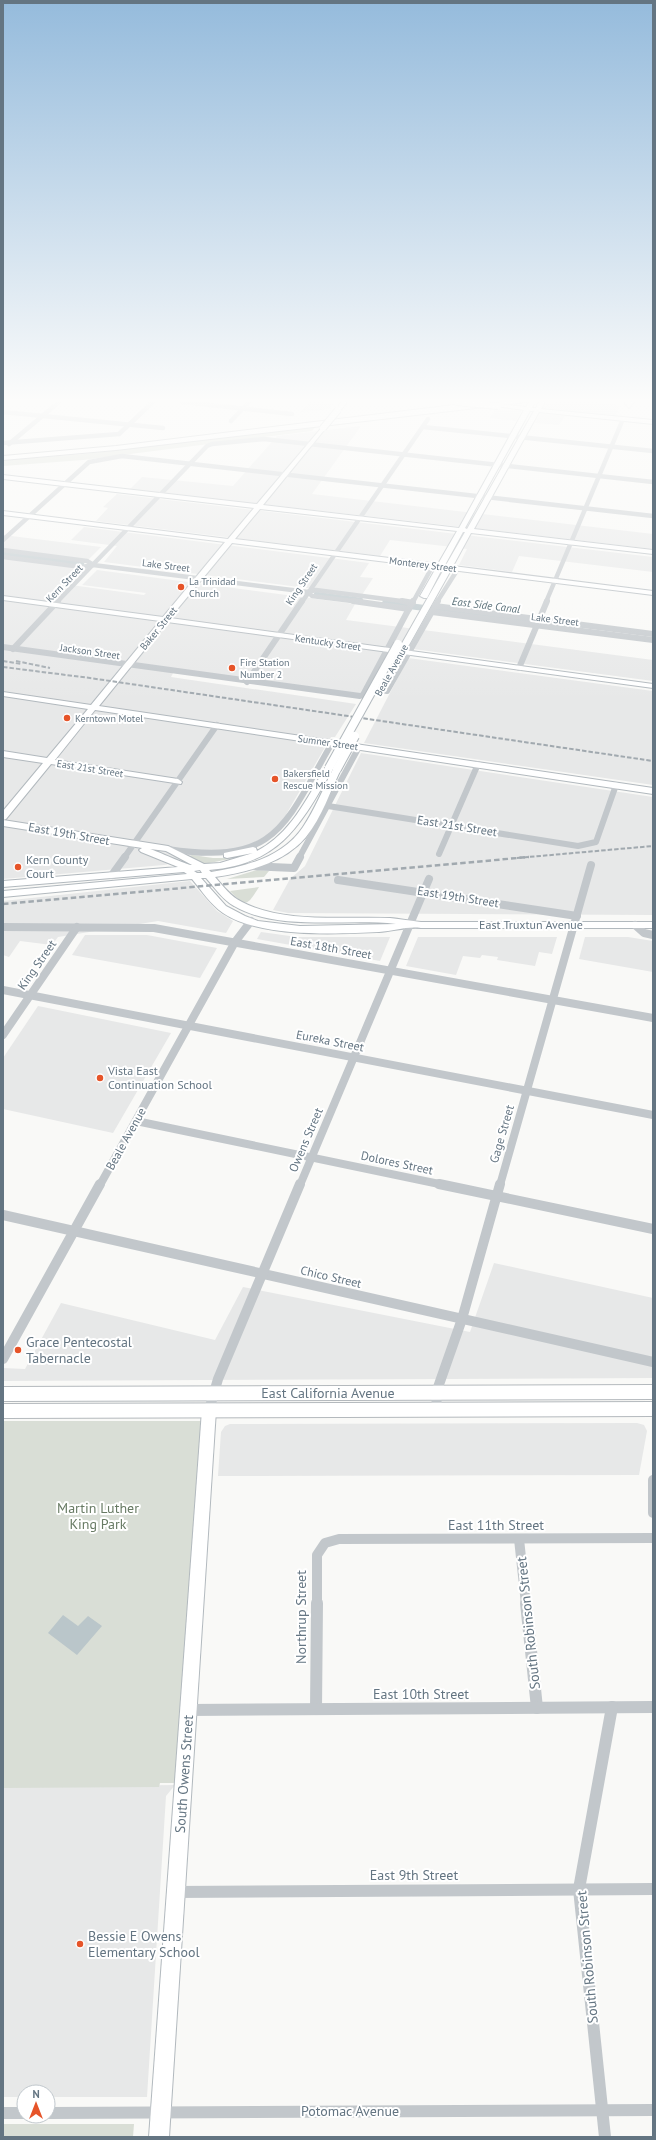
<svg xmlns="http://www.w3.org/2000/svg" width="656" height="2140" font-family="'PT Sans',sans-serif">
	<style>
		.built { fill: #e7e8e8 }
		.green { fill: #d9ded6 }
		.water { fill: #bac6ca }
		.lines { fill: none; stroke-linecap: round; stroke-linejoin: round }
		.canal-far1 { stroke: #bac6ca; stroke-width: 4.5 }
		.canal { stroke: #bac6ca; stroke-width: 6 }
		.secondary-casing { stroke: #b2b9be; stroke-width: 2 }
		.primary-casing { stroke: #b4b9bd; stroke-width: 2 }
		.highway-casing { stroke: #b3b8bc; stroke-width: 2 }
		.street-far4 { stroke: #c2c7cb; stroke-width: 4.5 }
		.street-far3 { stroke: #c2c7cb; stroke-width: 6 }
		.street-far2 { stroke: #c2c7cb; stroke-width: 8 }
		.street-far1 { stroke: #c2c7cb; stroke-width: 10 }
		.street { stroke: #c2c7cb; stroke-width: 12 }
		.secondary { fill: #fff; fill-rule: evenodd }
		.primary { fill: #fff; fill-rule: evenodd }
		.highway { fill: #fff; fill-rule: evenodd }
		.rail-far1 { stroke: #a1a9af; stroke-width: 2; stroke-dasharray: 4.5 2; stroke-linecap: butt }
		.rail { stroke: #a1a9af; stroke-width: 2.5; stroke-dasharray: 5.5 3; stroke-linecap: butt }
		.secondary-bridge-far1-casing { stroke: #b2b9be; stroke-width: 8; stroke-linecap: butt }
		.secondary-bridge-casing { stroke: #b2b9be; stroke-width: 10; stroke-linecap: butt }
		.secondary-bridge-far1 { stroke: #fff; stroke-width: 6 }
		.secondary-bridge { stroke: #fff; stroke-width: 8 }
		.poi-dot { fill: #e65429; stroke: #fff; stroke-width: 1.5 }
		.labels { text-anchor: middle; stroke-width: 4; stroke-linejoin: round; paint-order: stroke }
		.far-street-label { font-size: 10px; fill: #647582; stroke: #fff }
		.far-poi-label { font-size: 10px; fill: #647582; stroke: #fff; text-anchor: start }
		.far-water-label { font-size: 11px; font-style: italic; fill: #5e747c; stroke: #fff }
		.street-label { font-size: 12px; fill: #647582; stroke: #fff }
		.poi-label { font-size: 12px; fill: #647582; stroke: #fff; text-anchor: start }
		.near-poi-label { font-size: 14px; fill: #647582; stroke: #fff; text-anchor: start }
		.near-street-label { font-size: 14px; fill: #647582; stroke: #fff }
		.near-park-label { font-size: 14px; fill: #677a63; stroke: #fff }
	</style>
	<rect width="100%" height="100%" fill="#f9f9f7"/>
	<g class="built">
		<polygon points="309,402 313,402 334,404 330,409 301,412"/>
		<polygon points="561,402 590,402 620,405 616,415 543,408 544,405"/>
		<polygon points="495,409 521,411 516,421 490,418"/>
		<polygon points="540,413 565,416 559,425 535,423"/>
		<polygon points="361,426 312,494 653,534 653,549 130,489 142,477 233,486 277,436"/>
		<polygon points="117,494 653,557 653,572 519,556 512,572 459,565 467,549 444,546 390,540 380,556 96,521 108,508 103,507"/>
		<polygon points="84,527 369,563 360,577 373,578 362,595 104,562 117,546 71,540"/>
		<polygon points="3,535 101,547 64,584 144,595 146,593 82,585 97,570 355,604 346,620 653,660 653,681 391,646 362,694 175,669 171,677 356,704 335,737 331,737 280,825 274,831 250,845 164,865 3,879"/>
		<polygon points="408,658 653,691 653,785 364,743"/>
		<polygon points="361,753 653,797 653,915 288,913 273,910 290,879 305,866"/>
		<polygon points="190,881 217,911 233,921 226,933 158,921 58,937 52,945 20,941 9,957 3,955 3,901"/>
		<polygon points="261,932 297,937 390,937 380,961 257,939"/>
		<polygon points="85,935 147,935 217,948 200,978 72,955"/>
		<polygon points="418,937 557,937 552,954 539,952 535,966 497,960 498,957 482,955 480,958 463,956 456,975 406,966"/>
		<polygon points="585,937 628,937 653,941 653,972 579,959"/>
		<polygon points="38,1006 171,1033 113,1133 3,1109 3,1058"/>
		<polygon points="494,1263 653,1298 653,1378 3,1381 3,1368 25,1369 61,1303 215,1340 243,1287 470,1332"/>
		<polygon points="637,1423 644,1425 647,1431 639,1475 218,1476 221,1432 225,1426 230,1424"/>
		<polygon points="175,1785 166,1796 147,2097 48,2097 48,2092 24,2092 24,2097 3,2097 3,1787"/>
	</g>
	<g class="green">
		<polygon points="316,426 312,431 83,460 3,466 3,460 84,454"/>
		<polygon points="192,855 213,858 235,858 204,864 190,856"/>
		<polygon points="257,870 269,871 264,877 227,879"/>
		<path d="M259 887C247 906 246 908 230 891Z"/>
		<polygon points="3,1421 201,1421 175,1783 160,1783 159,1787 3,1788"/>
		<polygon points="3,2124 134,2124 133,2137 3,2137"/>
	</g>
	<polygon class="water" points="63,1615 78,1626 88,1616 102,1626 77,1655 48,1633"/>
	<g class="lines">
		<g class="canal-far1">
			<polyline points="3,554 82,564"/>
			<polyline points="316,594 361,600"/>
		</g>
		<polyline class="canal" points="385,603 567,626"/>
		<defs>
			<g id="secondary">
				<polygon points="341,402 347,402 340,411 336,411"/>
				<path d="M529 402H535L532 408H536L539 402H545L541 409 653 420V424L539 412 474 529 653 550V554L471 533 453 566 653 591V595L451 570 409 645 405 647 401 645 444 569H442L427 598H424L420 596 436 568 232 543 170 618 653 684V688L167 622 99 706 653 788V794L95 710 55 760 178 779 182 782 181 784 51 764 6 819 3 820V811L43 763 3 757V751L47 758 88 709 3 696V692L91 705 160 621 3 600V596L163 617 225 542 3 515V511L228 539 254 508 3 479V475L257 504 323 426 325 427V429L263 505 459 528 524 410 495 406 498 404 526 407ZM530 411H534L467 529 465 528ZM260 509 457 531 438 564 235 539ZM463 532H465L446 565H445Z"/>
				<path d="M329 765 332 766 333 769 337 766 341 769C330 792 322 817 306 837 284 863 248 872 215 877 223 886 231 897 242 902 284 924 344 916 390 918 401 919 411 921 421 922H653V928H421C407 926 394 931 379 932 336 934 260 938 223 913 210 904 202 891 192 879L3 897V891L187 874 184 872 3 887V881L178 867 141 852 139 850 142 848 3 826V820L168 846 204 864 220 863 253 853 227 858 224 857V853L253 847 256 848 257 851C290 834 306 800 325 768ZM333 769C323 789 315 809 303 827 283 857 245 867 211 872L209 870C281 864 300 825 333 769ZM150 849 166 851 192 865C189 866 157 851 150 849ZM200 870 202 873H197L194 871ZM201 878H206C215 888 223 900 234 906 278 932 347 918 396 924L300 926 258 921 245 916 226 906Z"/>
				<polygon points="209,1404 214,1406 216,1410 169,2137 149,2137 202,1410 204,1406"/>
			</g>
			<g id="primary">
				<polygon points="653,1385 653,1399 3,1401 3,1387"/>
				<polygon points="653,1402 653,1416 3,1418 3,1404"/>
			</g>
			<g id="highway">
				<polygon points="479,402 527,402 116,450 3,460 3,456 116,446"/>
				<polygon points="624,402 634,402 629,408"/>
			</g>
		</defs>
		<use href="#secondary" class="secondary-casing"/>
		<use href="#primary" class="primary-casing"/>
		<use href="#highway" class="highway-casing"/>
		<g class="street-far4">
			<polyline points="183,402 292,414"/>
			<polyline points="3,412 163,428"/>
			<polyline points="231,421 249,402"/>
			<polyline points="423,427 653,451"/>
			<polyline points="3,443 119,434 153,402"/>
			<polyline points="9,444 59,402"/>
			<polyline points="3,540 89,462 122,456 653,516"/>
			<polyline points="3,550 87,561 92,564"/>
			<polyline points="3,557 82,567 93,565 308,592 316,590 409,602"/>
			<polyline points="308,592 312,596 360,602"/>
			<polyline points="57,602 207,446 212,444 264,439 653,482"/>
			<polyline points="302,602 428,419"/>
			<polyline points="413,602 431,569 440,567"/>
			<polyline points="437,602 456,572 449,568"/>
			<polyline points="546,602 623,419"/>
		</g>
		<g class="street-far3">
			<polyline points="353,601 409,609"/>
			<polyline points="402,601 413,603"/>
			<polyline points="435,606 653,634"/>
			<polyline points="432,612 653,640"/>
			<polyline points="3,647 360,696 363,695 413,601"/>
			<polyline points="13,649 58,601"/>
			<polyline points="519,668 547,601"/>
			<polyline points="247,682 302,601"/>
			<polyline points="367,688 387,691 438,601"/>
			<polyline points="328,806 578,846 596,842 616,785"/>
			<path d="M168 849C277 866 284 826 332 743"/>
			<polyline points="439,854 478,764"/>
			<polyline points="124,858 217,725"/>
			<polyline points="299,858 359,747"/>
		</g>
		<g class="street-far2">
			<polyline points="251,866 294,868 300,857"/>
			<polyline points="112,875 125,857"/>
			<polyline points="338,880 577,916"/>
			<polyline points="635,925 644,933 653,935"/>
			<polyline points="3,927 154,928 653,1018"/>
			<polyline points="3,990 653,1115"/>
			<polyline points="3,1035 77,927"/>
			<polyline points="136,1121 444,1185"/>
			<polyline points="100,1185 235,942 251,921"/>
			<polyline points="300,1185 429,879"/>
			<polyline points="500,1185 591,865"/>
		</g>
		<g class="street-far1">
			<polyline points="439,1184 653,1229"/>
			<polyline points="3,1215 653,1362"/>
			<polyline points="3,1359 100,1184"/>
			<polyline points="437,1409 436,1393 462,1319 500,1184"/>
			<polyline points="209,1410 218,1379 300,1184"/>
			<polyline points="653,1480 653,1513"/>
			<polyline points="519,1539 526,1604"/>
			<polyline points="317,1604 317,1555 325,1543 339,1539 653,1538"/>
		</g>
		<g class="street">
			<polyline points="526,1603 537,1708"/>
			<polyline points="316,1709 317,1603"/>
			<polyline points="189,1710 653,1707"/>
			<polyline points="175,1892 653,1889"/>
			<polyline points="3,2113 24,2113"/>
			<polyline points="48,2113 653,2110"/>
			<polyline points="605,2137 579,1889 612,1707"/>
		</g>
		<use href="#secondary" class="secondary"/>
		<use href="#primary" class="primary"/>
		<use href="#highway" class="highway"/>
		<g class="rail-far1">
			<polyline points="3,661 21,664"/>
			<polyline points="16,661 50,668"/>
			<polyline points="3,667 90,678 653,761"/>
			<polyline points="517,858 653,846"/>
		</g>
		<polyline class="rail" points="3,904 529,857"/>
		<defs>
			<g id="secondary-bridge-far1">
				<polyline points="456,402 498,406"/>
				<polyline points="323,428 338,410"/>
			</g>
			<g id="secondary-bridge">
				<polyline points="329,768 398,644"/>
				<polyline points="337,769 355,736"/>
			</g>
		</defs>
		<use href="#secondary-bridge-far1" class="secondary-bridge-far1-casing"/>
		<use href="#secondary-bridge" class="secondary-bridge-casing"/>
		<use href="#secondary-bridge-far1" class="secondary-bridge-far1"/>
		<use href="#secondary-bridge" class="secondary-bridge"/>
	</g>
	<linearGradient id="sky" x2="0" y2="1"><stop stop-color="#95bbdc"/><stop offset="0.57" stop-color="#fcfcfb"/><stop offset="1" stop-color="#fcfcfb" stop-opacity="0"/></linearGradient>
	<rect width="656" height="702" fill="url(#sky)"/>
	<g class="poi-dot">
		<circle cx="181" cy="587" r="4"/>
		<circle cx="232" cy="668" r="4"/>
		<circle cx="67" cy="718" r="4"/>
		<circle cx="275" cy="779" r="4"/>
		<circle cx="18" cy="867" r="4"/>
		<circle cx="100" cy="1078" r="4"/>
		<circle cx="18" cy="1350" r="4"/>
		<circle cx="80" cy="1944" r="4"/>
	</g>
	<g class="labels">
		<g class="far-street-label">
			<text transform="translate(423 564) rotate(7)" y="4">Monterey Street</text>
			<text transform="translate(166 565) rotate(7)" y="4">Lake Street</text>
			<text transform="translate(64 583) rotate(-46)" y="4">Kern Street</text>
			<text transform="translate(301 584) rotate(-56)" y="4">King Street</text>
			<text transform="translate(555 619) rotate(7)" y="4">Lake Street</text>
			<text transform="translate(158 628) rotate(-51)" y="4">Baker Street</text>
			<text transform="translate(328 642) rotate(8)" y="4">Kentucky Street</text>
			<text transform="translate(90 651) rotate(8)" y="4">Jackson Street</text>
			<text transform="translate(391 670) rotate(-61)" y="4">Beale Avenue</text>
			<text transform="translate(328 742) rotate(8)" y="4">Sumner Street</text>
			<text transform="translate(90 768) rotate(9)" y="4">East 21st Street</text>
		</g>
		<g class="far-poi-label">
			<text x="189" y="585">La Trinidad<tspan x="189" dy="12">Church</tspan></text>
			<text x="240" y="666">Fire Station<tspan x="240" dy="12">Number 2</tspan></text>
			<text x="75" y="722">Kerntown Motel</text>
			<text x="283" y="777">Bakersfield<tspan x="283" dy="12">Rescue Mission</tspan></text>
		</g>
		<g class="far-water-label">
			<text transform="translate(486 605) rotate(7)" y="4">East Side Canal</text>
		</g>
		<g class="street-label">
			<text transform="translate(457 826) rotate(9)" y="4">East 21st Street</text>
			<text transform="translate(69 834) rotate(10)" y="4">East 19th Street</text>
			<text transform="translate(458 897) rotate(9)" y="4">East 19th Street</text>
			<text x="531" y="929">East Truxtun Avenue</text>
			<text transform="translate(331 948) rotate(10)" y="4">East 18th Street</text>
			<text transform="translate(37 965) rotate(-55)" y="4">King Street</text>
			<text transform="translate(330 1041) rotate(11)" y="4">Eureka Street</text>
			<text transform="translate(502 1134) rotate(-74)" y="4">Gage Street</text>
			<text transform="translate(126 1139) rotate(-61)" y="4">Beale Avenue</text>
			<text transform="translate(306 1140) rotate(-67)" y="4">Owens Street</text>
			<text transform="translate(397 1163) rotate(12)" y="4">Dolores Street</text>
			<text transform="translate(331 1277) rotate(13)" y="4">Chico Street</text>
		</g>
		<g class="poi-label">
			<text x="26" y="864">Kern County<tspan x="26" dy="14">Court</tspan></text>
			<text x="108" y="1075">Vista East<tspan x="108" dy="14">Continuation School</tspan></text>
		</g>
		<g class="near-poi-label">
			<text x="26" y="1347">Grace Pentecostal<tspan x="26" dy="16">Tabernacle</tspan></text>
			<text x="88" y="1941">Bessie E Owens<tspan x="88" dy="16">Elementary School</tspan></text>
		</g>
		<g class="near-street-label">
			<text x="328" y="1398">East California Avenue</text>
			<text x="496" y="1530">East 11th Street</text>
			<text transform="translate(301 1617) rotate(-90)" y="5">Northrup Street</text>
			<text transform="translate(528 1623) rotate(-96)" y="5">South Robinson Street</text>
			<text x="421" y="1699">East 10th Street</text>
			<text transform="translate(184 1774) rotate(-86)" y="5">South Owens Street</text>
			<text x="414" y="1880">East 9th Street</text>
			<text transform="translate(587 1957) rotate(-95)" y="5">South Robinson Street</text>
			<text x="350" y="2116">Potomac Avenue</text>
		</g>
		<g class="near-park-label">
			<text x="98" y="1513">Martin Luther<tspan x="98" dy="16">King Park</tspan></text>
		</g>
	</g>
	<rect width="656" height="2140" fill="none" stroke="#647582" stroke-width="8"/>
	<g transform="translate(36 2104)"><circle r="19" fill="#ffffff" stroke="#c1c8cd"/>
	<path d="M0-3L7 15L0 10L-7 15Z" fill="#e65429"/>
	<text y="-6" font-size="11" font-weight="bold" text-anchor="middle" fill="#647582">N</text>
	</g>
</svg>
